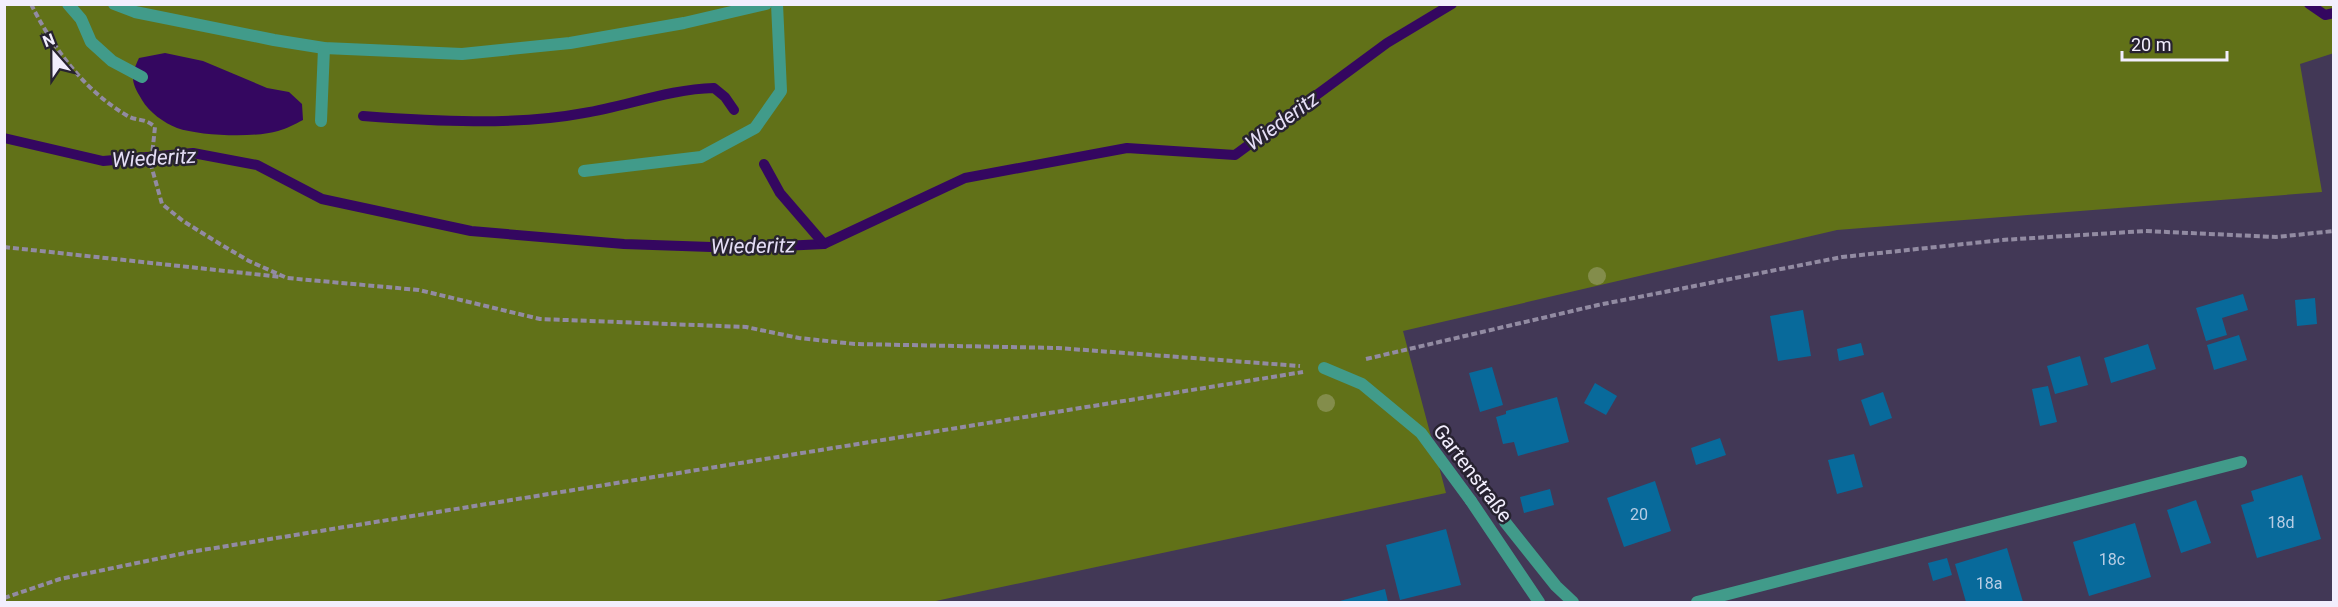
<svg xmlns="http://www.w3.org/2000/svg" width="2338" height="607" font-family="Roboto,sans-serif">
	<style>
		.green { fill: #617118 }
		.water { fill: #340760 }
		.lines { fill: none; stroke-linecap: round; stroke-linejoin: round }
		.stream { stroke: #340760; stroke-width: 10 }
		.building { fill: #086a9b }
		.path { stroke: #928ba2; stroke-width: 4; stroke-dasharray: 6 3; stroke-linecap: butt }
		.service { stroke: #419b8a; stroke-width: 12 }
		.minor { stroke: #419b8a; stroke-width: 12 }
		.tree { fill: #838d4b }
		.labels { text-anchor: middle; stroke-width: 5; stroke-linejoin: round; paint-order: stroke }
		.number-label { font-size: 16px; fill: #b8cde4 }
		.street-label { font-size: 20px; fill: #f2eefd; stroke: #272230 }
		.water-label { font-size: 21px; font-style: italic; fill: #e5def6; stroke: #272230 }
	</style>
	<rect width="100%" height="100%" fill="#423856"/>
	<polygon class="green" points="2333,4 2334,53 2300,64 2322,192 1837,230 1403,331 1446,493 931,602 5,602 4,5"/>
	<path class="water" d="M165 53 203 61 267 88 289 92 302 104 303 120C295 124 286 129 278 131 255 138 200 136 177 128 164 123 149 112 142 100 131 82 130 77 139 58Z"/>
	<g class="lines">
		<g class="stream">
			<polyline points="2309,4 2325,15 2334,13"/>
			<path d="M363 116C431 121 516 126 584 113 627 106 670 89 714 88L725 97 734 110"/>
			<polyline points="4,138 103,161 193,153 257,165 322,199 471,231 624,244 740,248 824,244 965,178 1127,148 1235,155 1387,43 1452,4"/>
			<polyline points="764,164 780,193 824,244"/>
		</g>
	</g>
	<g class="building">
		<polygon points="2243,294 2248,310 2222,318 2227,335 2206,341 2196,308"/>
		<polygon points="2315,298 2317,324 2297,326 2295,300"/>
		<polygon points="1803,310 1811,356 1778,361 1770,316"/>
		<polygon points="2239,335 2247,360 2214,370 2207,345"/>
		<polygon points="1861,343 1864,355 1839,361 1837,349"/>
		<polygon points="2148,344 2156,369 2111,383 2104,358"/>
		<polygon points="2080,356 2088,385 2055,394 2047,366"/>
		<polygon points="1492,367 1503,405 1480,412 1469,373"/>
		<polygon points="1595,383 1617,396 1606,415 1584,403"/>
		<polygon points="2048,386 2057,422 2040,426 2032,389"/>
		<polygon points="1883,392 1892,418 1870,426 1861,400"/>
		<polygon points="1557,397 1569,442 1518,456 1514,442 1503,444 1496,417 1506,414 1506,411"/>
		<polygon points="1720,438 1726,455 1696,465 1691,448"/>
		<polygon points="1854,454 1863,487 1837,494 1828,460"/>
		<polygon points="2302,475 2321,539 2257,558 2241,505 2254,501 2251,491"/>
		<polygon points="1655,481 1671,531 1624,547 1607,498"/>
		<polygon points="1550,489 1554,505 1524,513 1520,497"/>
		<polygon points="2196,500 2211,543 2181,553 2167,510"/>
		<polygon points="2135,523 2151,577 2089,596 2073,542"/>
		<polygon points="1446,529 1461,585 1400,600 1386,545"/>
		<polygon points="2007,548 2023,602 1966,602 1955,564"/>
		<polygon points="1947,558 1952,575 1933,581 1928,563"/>
		<polygon points="1385,589 1388,602 1336,602"/>
	</g>
	<g class="lines">
		<g class="path">
			<path d="M31 4C53 48 84 90 126 115 137 122 144 117 155 127L151 165 162 204 183 221 220 244 249 261 287 278 419 290 540 319 746 327 799 338 855 344 1058 348 1300 366"/>
			<polyline points="4,247 281,277"/>
			<polyline points="1366,359 1598,305 1842,257 2002,240 2145,231 2276,237 2334,231"/>
			<polyline points="4,598 60,579 190,552 1303,372"/>
		</g>
		<g class="service">
			<polyline points="68,4 81,19 91,42 112,61 142,77"/>
			<polyline points="114,4 135,12 274,40 324,48 462,54 570,43 684,23 766,4"/>
			<polyline points="321,121 324,48"/>
			<polyline points="584,171 701,157 755,128 781,91 777,4"/>
			<polyline points="1324,368 1362,384 1421,433 1471,501"/>
			<polyline points="1505,522 1556,586 1573,602"/>
			<polyline points="1697,602 2241,462"/>
		</g>
		<polyline class="minor" points="1471,501 1539,602"/>
	</g>
	<g class="tree">
		<circle cx="1597" cy="276" r="9"/>
		<circle cx="1326" cy="403" r="9"/>
	</g>
	<g class="labels">
		<g class="number-label">
			<text x="1639" y="520">20</text>
			<text x="2281" y="528">18d</text>
			<text x="2112" y="565">18c</text>
			<text x="1989" y="589">18a</text>
		</g>
		<g class="street-label">
			<text transform="translate(1473 473) rotate(53)" y="7">Gartenstraße</text>
		</g>
		<g class="water-label">
			<text transform="translate(1282 121) rotate(-36)" y="7">Wiederitz</text>
			<text transform="translate(154 158) rotate(-3)" y="7">Wiederitz</text>
			<text transform="translate(753 246) rotate(-1)" y="7">Wiederitz</text>
		</g>
	</g>
	<rect width="2338" height="607" fill="none" stroke="#f2eefd" stroke-width="12"/>
	<g transform="translate(54 54) rotate(339)" stroke="#272230" stroke-width="4.5" paint-order="stroke">
	<path d="M0-4.5L10 22L0 15L-10 22Z" fill="#f2eefd"/>
	<text y="-9" font-size="16" font-weight="bold" text-anchor="middle" fill="#f2eefd">N</text>
	</g>
	<path d="M2122 51v9h105v-9" fill="none" stroke="#f2eefd" stroke-width="3"/>
	<text x="2131" y="51" font-size="18" fill="#f2eefd" stroke="#272230" stroke-width="4.5" paint-order="stroke">20 m</text>
</svg>
